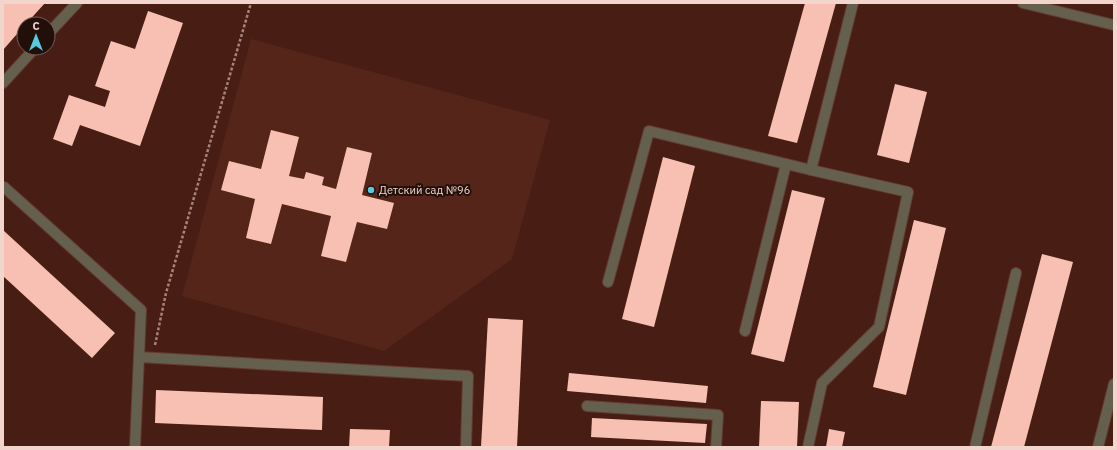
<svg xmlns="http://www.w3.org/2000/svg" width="1117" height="450" font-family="'IBM Plex Sans',sans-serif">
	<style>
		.built { fill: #552519 }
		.building { fill: #f8c0b2 }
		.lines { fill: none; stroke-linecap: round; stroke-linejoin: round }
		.minor-casing { stroke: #633b32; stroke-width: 12 }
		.path { stroke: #a5837a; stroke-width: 2.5; stroke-dasharray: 3 2; stroke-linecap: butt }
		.minor { stroke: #65604d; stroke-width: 10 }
		.poi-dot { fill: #57c9e2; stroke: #220f0a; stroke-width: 1.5 }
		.labels { text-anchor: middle; stroke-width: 4; stroke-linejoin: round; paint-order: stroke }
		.poi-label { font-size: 11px; fill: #f2d6ce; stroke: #220f0a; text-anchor: start }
	</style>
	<rect width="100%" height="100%" fill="#481e14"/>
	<polygon class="built" points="251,39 550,120 512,259 384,351 182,296"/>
	<g class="building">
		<polygon points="3,3 45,3 26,24 24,24 24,26 3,50"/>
		<polygon points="805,3 836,3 797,143 768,136"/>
		<polygon points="148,11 183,23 140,146 80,125 72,146 53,139 69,95 105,107 110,91 95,86 111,41 135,49"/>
		<polygon points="895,84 927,92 909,163 877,155"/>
		<polygon points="271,130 299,137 289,176 304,179 306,172 324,177 322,185 336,189 347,147 372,153 362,195 394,203 387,229 357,222 346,262 321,256 331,216 282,204 271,244 246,238 255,199 221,190 229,161 261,169"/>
		<polygon points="663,157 695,166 654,327 622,319"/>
		<polygon points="792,190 825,198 784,362 751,354"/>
		<polygon points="914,220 946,228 906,395 873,387"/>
		<polygon points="3,230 115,333 92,358 3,276"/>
		<polygon points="1042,254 1073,262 1024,447 991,447"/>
		<polygon points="488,318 523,320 517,447 481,447"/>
		<polygon points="569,373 708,386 706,403 567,391"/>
		<polygon points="156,390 323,397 322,430 155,423"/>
		<polygon points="761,401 799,402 797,447 759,447"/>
		<polygon points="592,418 707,424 705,443 591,437"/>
		<polygon points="350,429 390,430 389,447 349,447"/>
		<polygon points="829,429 845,432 842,447 826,447"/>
	</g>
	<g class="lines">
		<defs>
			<g id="minor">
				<polyline points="1023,3 1114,25"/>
				<polyline points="48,34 77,3"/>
				<polyline points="3,83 35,48"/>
				<polyline points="4,187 141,310 135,447"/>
				<polyline points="608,282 649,131 811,170"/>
				<polyline points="745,331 786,164"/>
				<polyline points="139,357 468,376 466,447"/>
				<polyline points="587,406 718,415 716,447"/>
				<polyline points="808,447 822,383 879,327 908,192 811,170 853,3"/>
				<polyline points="975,447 1016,273"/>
				<polyline points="1098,447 1114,384"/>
			</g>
		</defs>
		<use href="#minor" class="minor-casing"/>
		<polyline class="path" points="155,345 166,293 251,3"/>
		<use href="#minor" class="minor"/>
	</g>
	<circle class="poi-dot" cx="371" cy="190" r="4"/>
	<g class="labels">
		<g class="poi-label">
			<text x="379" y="194">Детский сад №96</text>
		</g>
	</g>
	<rect width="1117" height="450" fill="none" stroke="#f2d6ce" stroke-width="8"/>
	<g transform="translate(36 36)"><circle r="19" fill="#220f0a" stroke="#755f58"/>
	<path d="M0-3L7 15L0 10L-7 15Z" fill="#57c9e2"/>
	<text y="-6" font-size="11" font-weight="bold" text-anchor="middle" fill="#f2d6ce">С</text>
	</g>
</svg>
